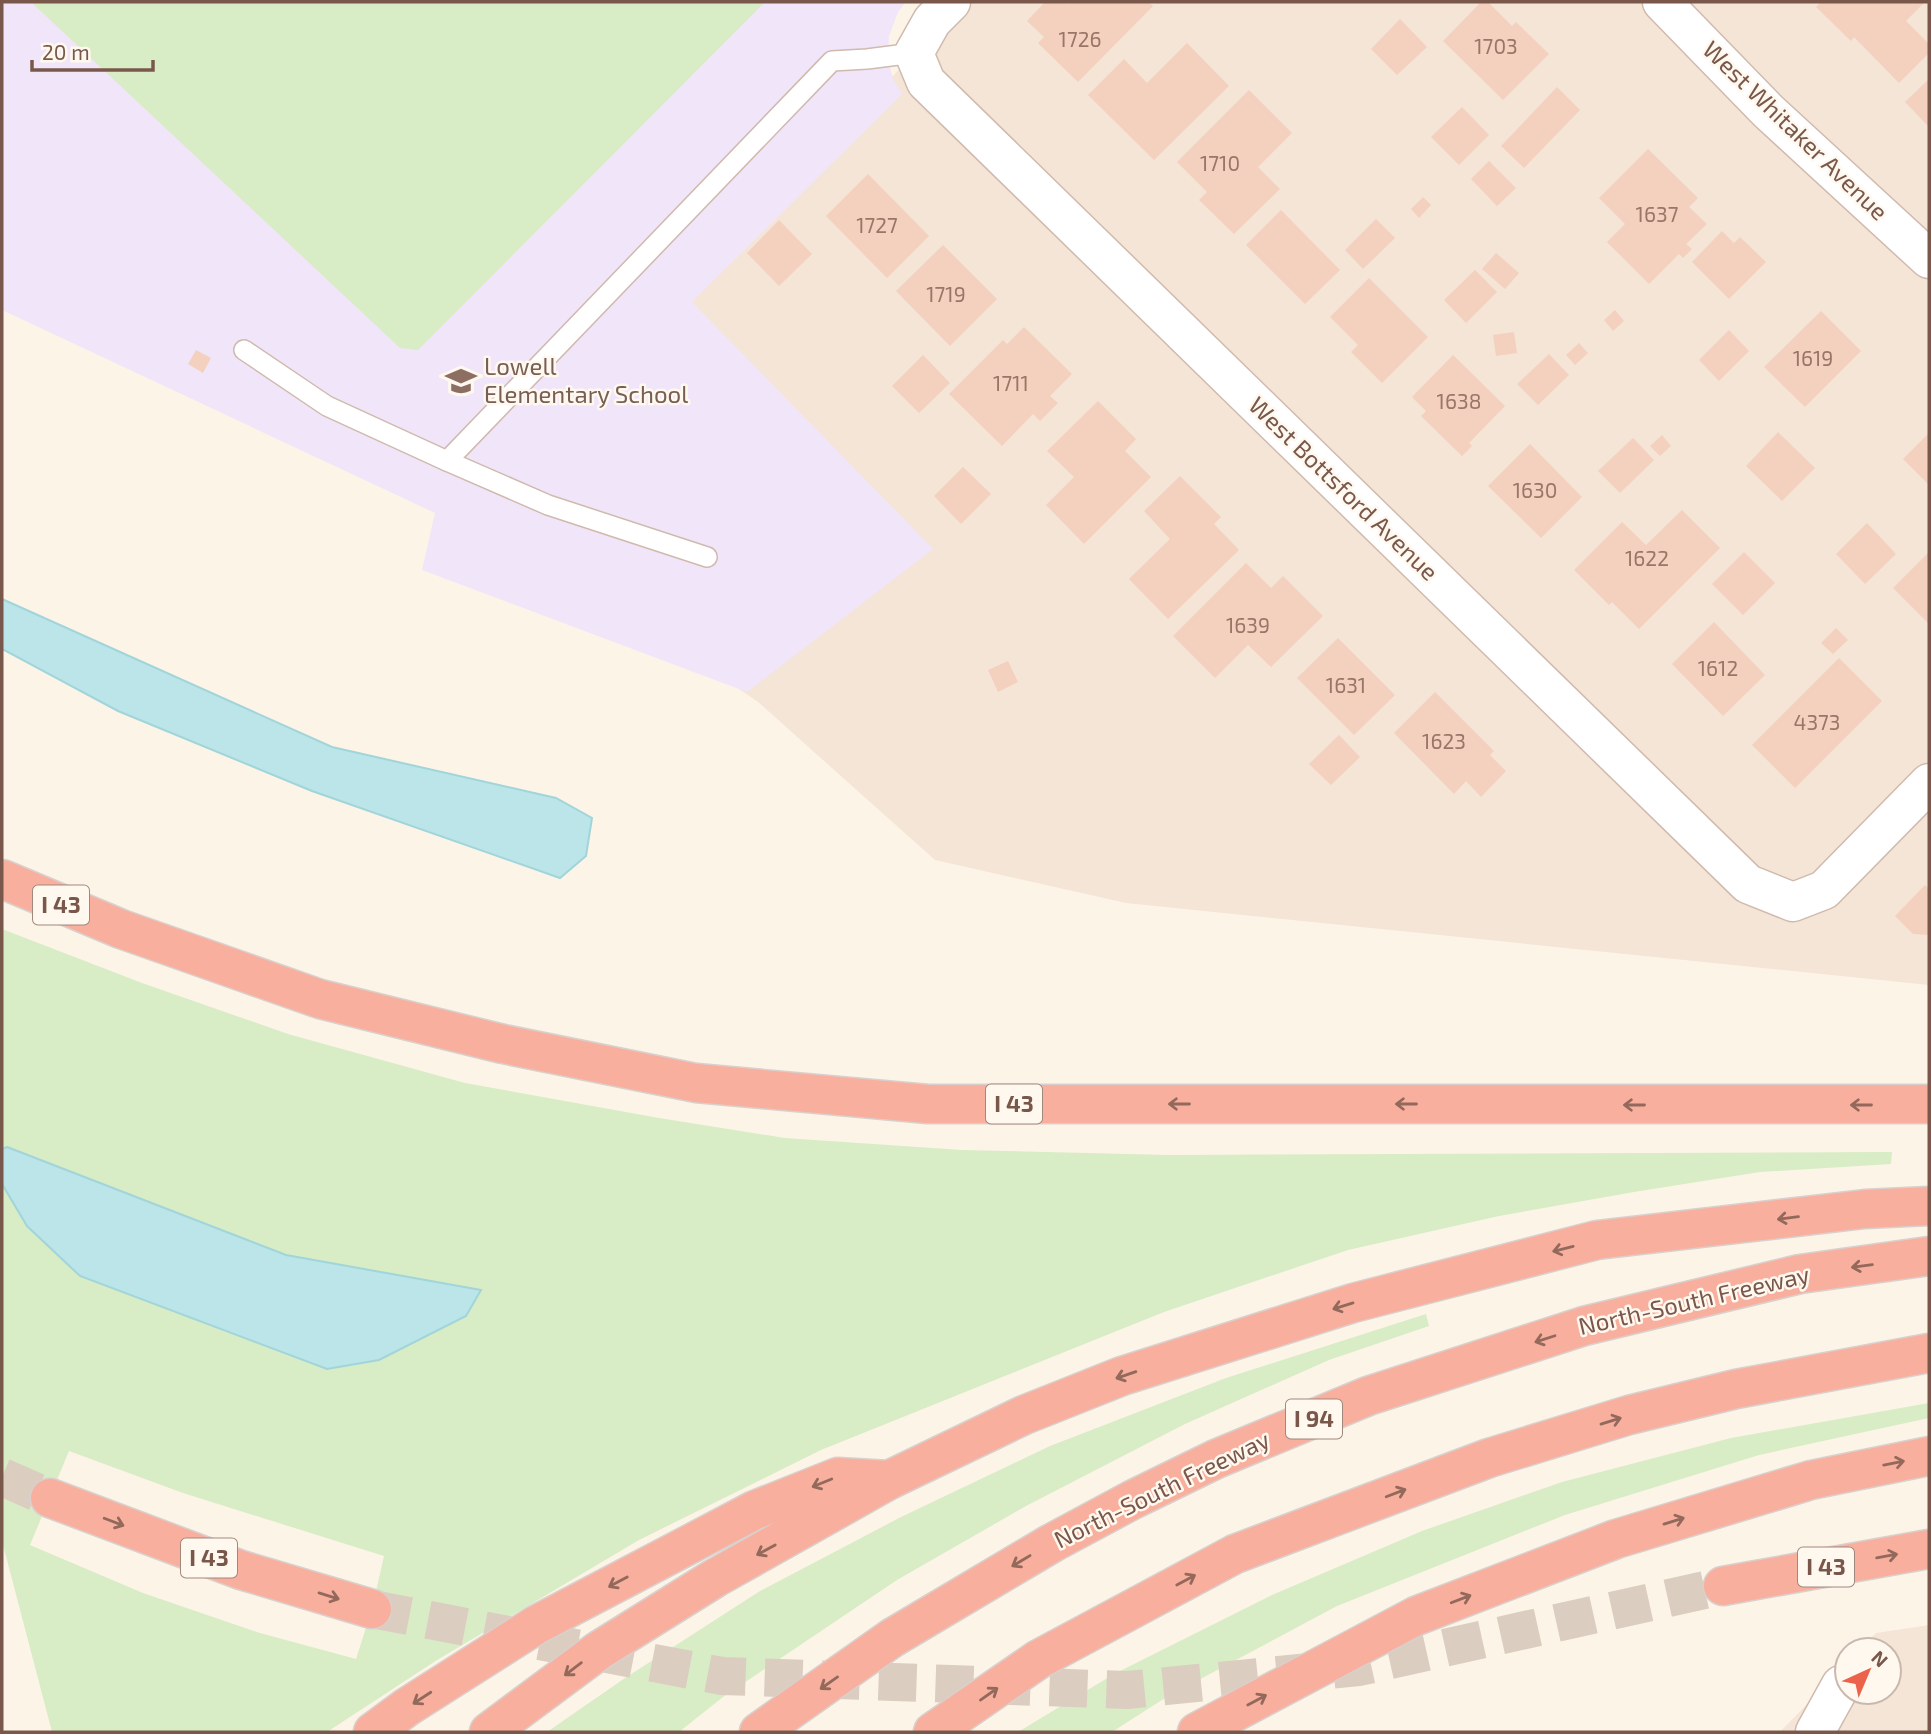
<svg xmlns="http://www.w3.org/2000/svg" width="1931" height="1734" font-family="'Exo 2',sans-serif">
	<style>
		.residential { fill: #f5e5d6 }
		.education { fill: #f1e5fa }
		.green { fill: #d8ecc5; fill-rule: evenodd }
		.water { fill: #bbe5e8; stroke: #a1d5da; stroke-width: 2 }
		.building { fill: #f4d0bf }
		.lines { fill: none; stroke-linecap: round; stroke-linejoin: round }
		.motorway-tunnel { stroke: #dccdc1; stroke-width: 38; stroke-dasharray: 38 19; stroke-linecap: butt }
		.service-casing { stroke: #d0baad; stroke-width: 22 }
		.minor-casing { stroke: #d0baad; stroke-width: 41 }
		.motorway-casing { stroke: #d9d0cd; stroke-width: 41 }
		.service { stroke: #fff; stroke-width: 19 }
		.minor { stroke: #fff; stroke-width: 38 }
		.motorway { stroke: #f9af9e; stroke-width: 38 }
		.oneway { stroke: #93695c }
		.labels { text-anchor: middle; stroke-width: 5; stroke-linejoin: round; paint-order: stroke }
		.number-label { font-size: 21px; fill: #987668 }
		.shield { fill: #fff8ef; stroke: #a1887c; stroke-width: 2 }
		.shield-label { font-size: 23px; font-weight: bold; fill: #79584b }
		.street-label { font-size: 24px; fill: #79584b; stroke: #fff8ef }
		.education-label { font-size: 24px; fill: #785e54; stroke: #fff8ef; text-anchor: start }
	</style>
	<rect width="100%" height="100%" fill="#fdf4e8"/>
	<g class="residential">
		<polygon points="951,2 1929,2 1929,985 1126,903 935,860 758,702 487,516 914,53"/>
		<polygon points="1929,1625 1929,1732 1780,1732 1847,1663 1847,1692 1889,1692 1889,1650 1859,1650 1876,1633"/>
	</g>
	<polygon class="education" points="2,2 906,2 898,12 889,36 888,59 893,79 902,94 692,302 933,549 747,692 422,570 435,513 2,310"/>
	<g class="green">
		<polygon points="31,2 765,2 418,350 400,348"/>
		<path d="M2 929 142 983 288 1034 465 1083 659 1118 785 1138 962 1150 1169 1155 1892 1152 1891 1164 1760 1172 1634 1192 1499 1216 1348 1250 1164 1312 821 1450 639 1540 437 1660 327 1732H52L2 1541ZM69 1451 183 1493 384 1556 372 1609 356 1659 260 1633 143 1593 30 1545Z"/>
		<polygon points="1426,1314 1429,1326 1329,1360 1185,1424 1026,1506 897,1580 723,1697 679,1732 547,1732 625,1678 760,1591 901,1517 1050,1446 1226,1378"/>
		<polygon points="1929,1403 1929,1418 1759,1455 1565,1515 1337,1606 1165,1698 1112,1732 1018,1732 1114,1674 1272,1595 1422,1531 1562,1482 1731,1438"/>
	</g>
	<g class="water">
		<polygon points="2,599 332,747 556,798 592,818 586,856 560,878 312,791 118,711 2,649"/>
		<polygon points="7,1147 286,1255 481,1290 466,1316 379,1360 327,1369 80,1276 27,1226 2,1184 2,1149"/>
	</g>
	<g class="building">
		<polygon points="1045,2 1065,2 1068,4 1070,2 1148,2 1153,6 1078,82 1038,43 1044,37 1027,21"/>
		<polygon points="1481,2 1488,2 1512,26 1516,22 1549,54 1503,100 1443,41"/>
		<polygon points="1821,2 1925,2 1906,21 1929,44 1929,53 1899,83 1854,37 1851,41 1816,7"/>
		<polygon points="1400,19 1427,47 1397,75 1371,49"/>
		<polygon points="1187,43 1229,86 1154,160 1088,95 1124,59 1147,83"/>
		<polygon points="1929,79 1929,127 1905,102"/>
		<polygon points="1557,87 1580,110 1524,168 1501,146"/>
		<polygon points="1249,90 1292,133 1258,167 1280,189 1234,234 1199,200 1207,192 1177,162"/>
		<polygon points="1462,107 1489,135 1459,165 1431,137"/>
		<polygon points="1648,149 1698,198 1689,207 1707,224 1686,244 1692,249 1683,258 1679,254 1649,284 1607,242 1625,224 1599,198"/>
		<polygon points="1489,161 1516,188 1497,206 1471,179"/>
		<polygon points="868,174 929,236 887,278 826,216"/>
		<polygon points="1423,197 1431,205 1419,218 1411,209"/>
		<polygon points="1281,210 1340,270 1305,304 1246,245"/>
		<polygon points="1376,219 1395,238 1363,269 1345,250"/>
		<polygon points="779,220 812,254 779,286 747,253"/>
		<polygon points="1722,231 1734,243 1740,237 1766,262 1729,299 1692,262"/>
		<polygon points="943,245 997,299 950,346 896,291"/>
		<polygon points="1496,253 1519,273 1505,289 1482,269"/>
		<polygon points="1475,270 1497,292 1466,323 1444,300"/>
		<polygon points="1369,278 1428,337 1382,383 1351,352 1358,345 1330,317"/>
		<polygon points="1615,310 1624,321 1613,331 1604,320"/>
		<polygon points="1821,311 1861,351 1805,407 1764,367"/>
		<polygon points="1024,327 1072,374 1050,396 1058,403 1040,421 1033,414 1002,446 949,394 1003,340 1007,344"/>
		<polygon points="1729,330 1749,351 1719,381 1699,360"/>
		<polygon points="1514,332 1517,353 1496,356 1493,335"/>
		<polygon points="1579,343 1588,353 1575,365 1566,355"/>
		<polygon points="196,350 211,358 203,373 188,364"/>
		<polygon points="1549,354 1569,375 1538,405 1517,384"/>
		<polygon points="923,355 950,383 919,413 892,386"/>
		<polygon points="1453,355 1505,406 1469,443 1472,446 1462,456 1421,416 1426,411 1412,397"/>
		<polygon points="1098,401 1136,439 1125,451 1151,477 1084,544 1046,505 1074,477 1047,451"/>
		<polygon points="1778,432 1815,468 1782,501 1746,466"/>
		<polygon points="1929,433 1929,485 1903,459"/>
		<polygon points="1662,435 1671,446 1660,456 1650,446"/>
		<polygon points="1633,438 1654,460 1620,493 1598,471"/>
		<polygon points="1530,444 1582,497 1541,538 1488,486"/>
		<polygon points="963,467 991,494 961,524 934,496"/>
		<polygon points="1180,476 1221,517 1214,524 1239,550 1168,619 1129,579 1170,539 1144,511"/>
		<polygon points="1682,510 1720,548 1639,629 1612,602 1609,605 1574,570 1622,522 1646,545"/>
		<polygon points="1867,523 1896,554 1865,584 1836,554"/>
		<polygon points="1744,552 1775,583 1743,615 1712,584"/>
		<polygon points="1929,552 1929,624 1893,588"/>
		<polygon points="1246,563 1271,588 1283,576 1323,616 1271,667 1248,645 1215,678 1173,636"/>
		<polygon points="1714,622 1765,675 1723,716 1672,664"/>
		<polygon points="1836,628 1848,640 1833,654 1821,643"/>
		<polygon points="1338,638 1395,695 1354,735 1297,678"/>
		<polygon points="1839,658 1882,701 1795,788 1752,745"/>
		<polygon points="1008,661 1018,682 998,692 988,670"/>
		<polygon points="1435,692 1494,751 1490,755 1506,771 1481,797 1466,781 1454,794 1394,733"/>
		<polygon points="1339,735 1360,757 1331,785 1309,764"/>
		<polygon points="1925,885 1929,889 1929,935 1913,934 1895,916"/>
	</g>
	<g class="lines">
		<g class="motorway-tunnel">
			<polyline points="2,1477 50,1498"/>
			<polyline points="372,1609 722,1676 1127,1690 1359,1667 1723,1586"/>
		</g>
		<defs>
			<g id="service">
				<polyline points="244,350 327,406 447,461 832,61 867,59 914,53"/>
				<polyline points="447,461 548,505 707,557"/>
			</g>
			<g id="minor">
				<polyline points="951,2 932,21 914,53 926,82 1748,884 1793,902 1824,890 1929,783"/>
				<polyline points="1662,2 1768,111 1929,259"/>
				<polyline points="1815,1732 1841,1685"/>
			</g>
			<g id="motorway">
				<polyline points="2,879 121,929 320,999 503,1044 696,1083 928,1104 1929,1104"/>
				<polyline points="50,1498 241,1570 372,1609"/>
				<polyline points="1723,1586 1929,1549"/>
				<polyline points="373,1732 407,1707 536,1625 755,1510 838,1477 889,1480"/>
				<polyline points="489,1732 598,1651 715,1578 889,1480 1024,1415 1122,1376 1353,1303 1597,1240 1865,1209 1929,1206"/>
				<polyline points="759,1732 892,1638 1052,1543 1132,1500 1216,1459 1368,1396 1584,1326 1800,1274 1929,1256"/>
				<polyline points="933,1732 1039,1659 1235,1554 1489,1458 1629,1415 1736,1389 1929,1353"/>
				<polyline points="1197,1732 1416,1616 1616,1539 1811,1480 1929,1456"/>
			</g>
		</defs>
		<use href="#service" class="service-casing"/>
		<use href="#minor" class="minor-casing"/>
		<use href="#motorway" class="motorway-casing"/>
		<use href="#service" class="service"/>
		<use href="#minor" class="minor"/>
		<use href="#motorway" class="motorway"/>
	</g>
	<defs><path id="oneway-shaft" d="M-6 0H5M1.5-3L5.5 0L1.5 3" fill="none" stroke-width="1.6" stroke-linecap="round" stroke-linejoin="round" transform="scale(1.75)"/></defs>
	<g class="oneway">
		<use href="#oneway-shaft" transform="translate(1179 1104) rotate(-180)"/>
		<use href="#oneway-shaft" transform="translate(1406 1104) rotate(-180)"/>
		<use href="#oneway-shaft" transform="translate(1634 1105) rotate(-180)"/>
		<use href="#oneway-shaft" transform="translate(1861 1105) rotate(180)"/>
		<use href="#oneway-shaft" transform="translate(1788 1218) rotate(173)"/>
		<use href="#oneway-shaft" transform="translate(1563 1249) rotate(166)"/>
		<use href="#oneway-shaft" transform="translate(1862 1266) rotate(172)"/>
		<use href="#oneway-shaft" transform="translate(1343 1306) rotate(163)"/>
		<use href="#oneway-shaft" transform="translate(1545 1339) rotate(162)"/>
		<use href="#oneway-shaft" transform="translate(1126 1375) rotate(161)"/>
		<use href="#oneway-shaft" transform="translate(1611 1421) rotate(-17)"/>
		<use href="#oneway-shaft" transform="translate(1894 1463) rotate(-11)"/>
		<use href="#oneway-shaft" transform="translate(822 1483) rotate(158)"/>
		<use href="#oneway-shaft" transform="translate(1396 1493) rotate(-21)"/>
		<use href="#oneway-shaft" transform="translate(1674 1521) rotate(-17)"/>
		<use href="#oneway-shaft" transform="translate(114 1522) rotate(21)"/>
		<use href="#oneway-shaft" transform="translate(766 1550) rotate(151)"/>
		<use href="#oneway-shaft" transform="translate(1887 1556) rotate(-10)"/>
		<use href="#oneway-shaft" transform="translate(1021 1561) rotate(149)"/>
		<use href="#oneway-shaft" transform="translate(1186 1580) rotate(-28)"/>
		<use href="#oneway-shaft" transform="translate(618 1582) rotate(152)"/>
		<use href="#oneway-shaft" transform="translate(329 1596) rotate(17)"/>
		<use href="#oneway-shaft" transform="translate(1461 1599) rotate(-21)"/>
		<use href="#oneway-shaft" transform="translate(573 1669) rotate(143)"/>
		<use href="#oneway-shaft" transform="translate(829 1683) rotate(145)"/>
		<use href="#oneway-shaft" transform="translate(989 1694) rotate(-35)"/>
		<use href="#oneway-shaft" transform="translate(422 1698) rotate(147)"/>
		<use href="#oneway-shaft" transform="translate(1257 1700) rotate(-28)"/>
	</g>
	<defs>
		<symbol id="school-bare" viewBox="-9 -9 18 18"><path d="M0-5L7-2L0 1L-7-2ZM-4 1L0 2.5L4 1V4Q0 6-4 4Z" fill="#8d6e63" stroke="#fff8ef" stroke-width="2.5" paint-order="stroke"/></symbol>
	</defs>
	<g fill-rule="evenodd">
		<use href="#school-bare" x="439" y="359" width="44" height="44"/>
	</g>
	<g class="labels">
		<g class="number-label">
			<text x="1080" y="47">1726</text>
			<text x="1496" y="54">1703</text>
			<text x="1220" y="171">1710</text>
			<text x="1657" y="222">1637</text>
			<text x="877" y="233">1727</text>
			<text x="946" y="302">1719</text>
			<text x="1813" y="366">1619</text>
			<text x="1011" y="391">1711</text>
			<text x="1459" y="409">1638</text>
			<text x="1535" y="498">1630</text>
			<text x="1647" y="566">1622</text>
			<text x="1248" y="633">1639</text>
			<text x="1718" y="676">1612</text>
			<text x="1346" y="693">1631</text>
			<text x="1817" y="730">4373</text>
			<text x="1444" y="749">1623</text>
		</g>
		<g class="shield">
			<rect x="33" y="885.5" width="56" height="39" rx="5"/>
			<rect x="986" y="1084.5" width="56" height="39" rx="5"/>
			<rect x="1286" y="1399.5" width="56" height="39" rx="5"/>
			<rect x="181" y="1538.5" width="56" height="39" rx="5"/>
			<rect x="1798" y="1547.5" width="56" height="39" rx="5"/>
		</g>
		<g class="shield-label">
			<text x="61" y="913">I 43</text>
			<text x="1014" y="1112">I 43</text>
			<text x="1314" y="1427">I 94</text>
			<text x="209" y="1566">I 43</text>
			<text x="1826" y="1575">I 43</text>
		</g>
		<g class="street-label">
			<text transform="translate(1795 131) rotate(44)" y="8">West Whitaker Avenue</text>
			<text transform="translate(1343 489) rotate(44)" y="8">West Bottsford Avenue</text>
			<text transform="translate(1694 1301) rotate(-13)" y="8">North-South Freeway</text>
			<text transform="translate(1162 1490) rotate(-26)" y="8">North-South Freeway</text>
		</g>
		<g class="education-label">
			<text x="484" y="375">Lowell<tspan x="484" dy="28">Elementary School</tspan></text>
		</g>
	</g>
	<rect width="1931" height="1734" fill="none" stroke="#79584b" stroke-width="7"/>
	<g transform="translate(1868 1671) rotate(44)"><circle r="33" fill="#fff8ef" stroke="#c9b8ad" stroke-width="2"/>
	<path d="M0-5L12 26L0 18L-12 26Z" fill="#ea634a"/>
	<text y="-10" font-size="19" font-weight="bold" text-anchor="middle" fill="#79584b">N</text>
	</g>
	<path d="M32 60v10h121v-10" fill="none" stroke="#79584b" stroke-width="3.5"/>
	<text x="42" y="60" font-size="21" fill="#79584b" stroke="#fff8ef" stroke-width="5" paint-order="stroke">20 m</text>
</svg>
